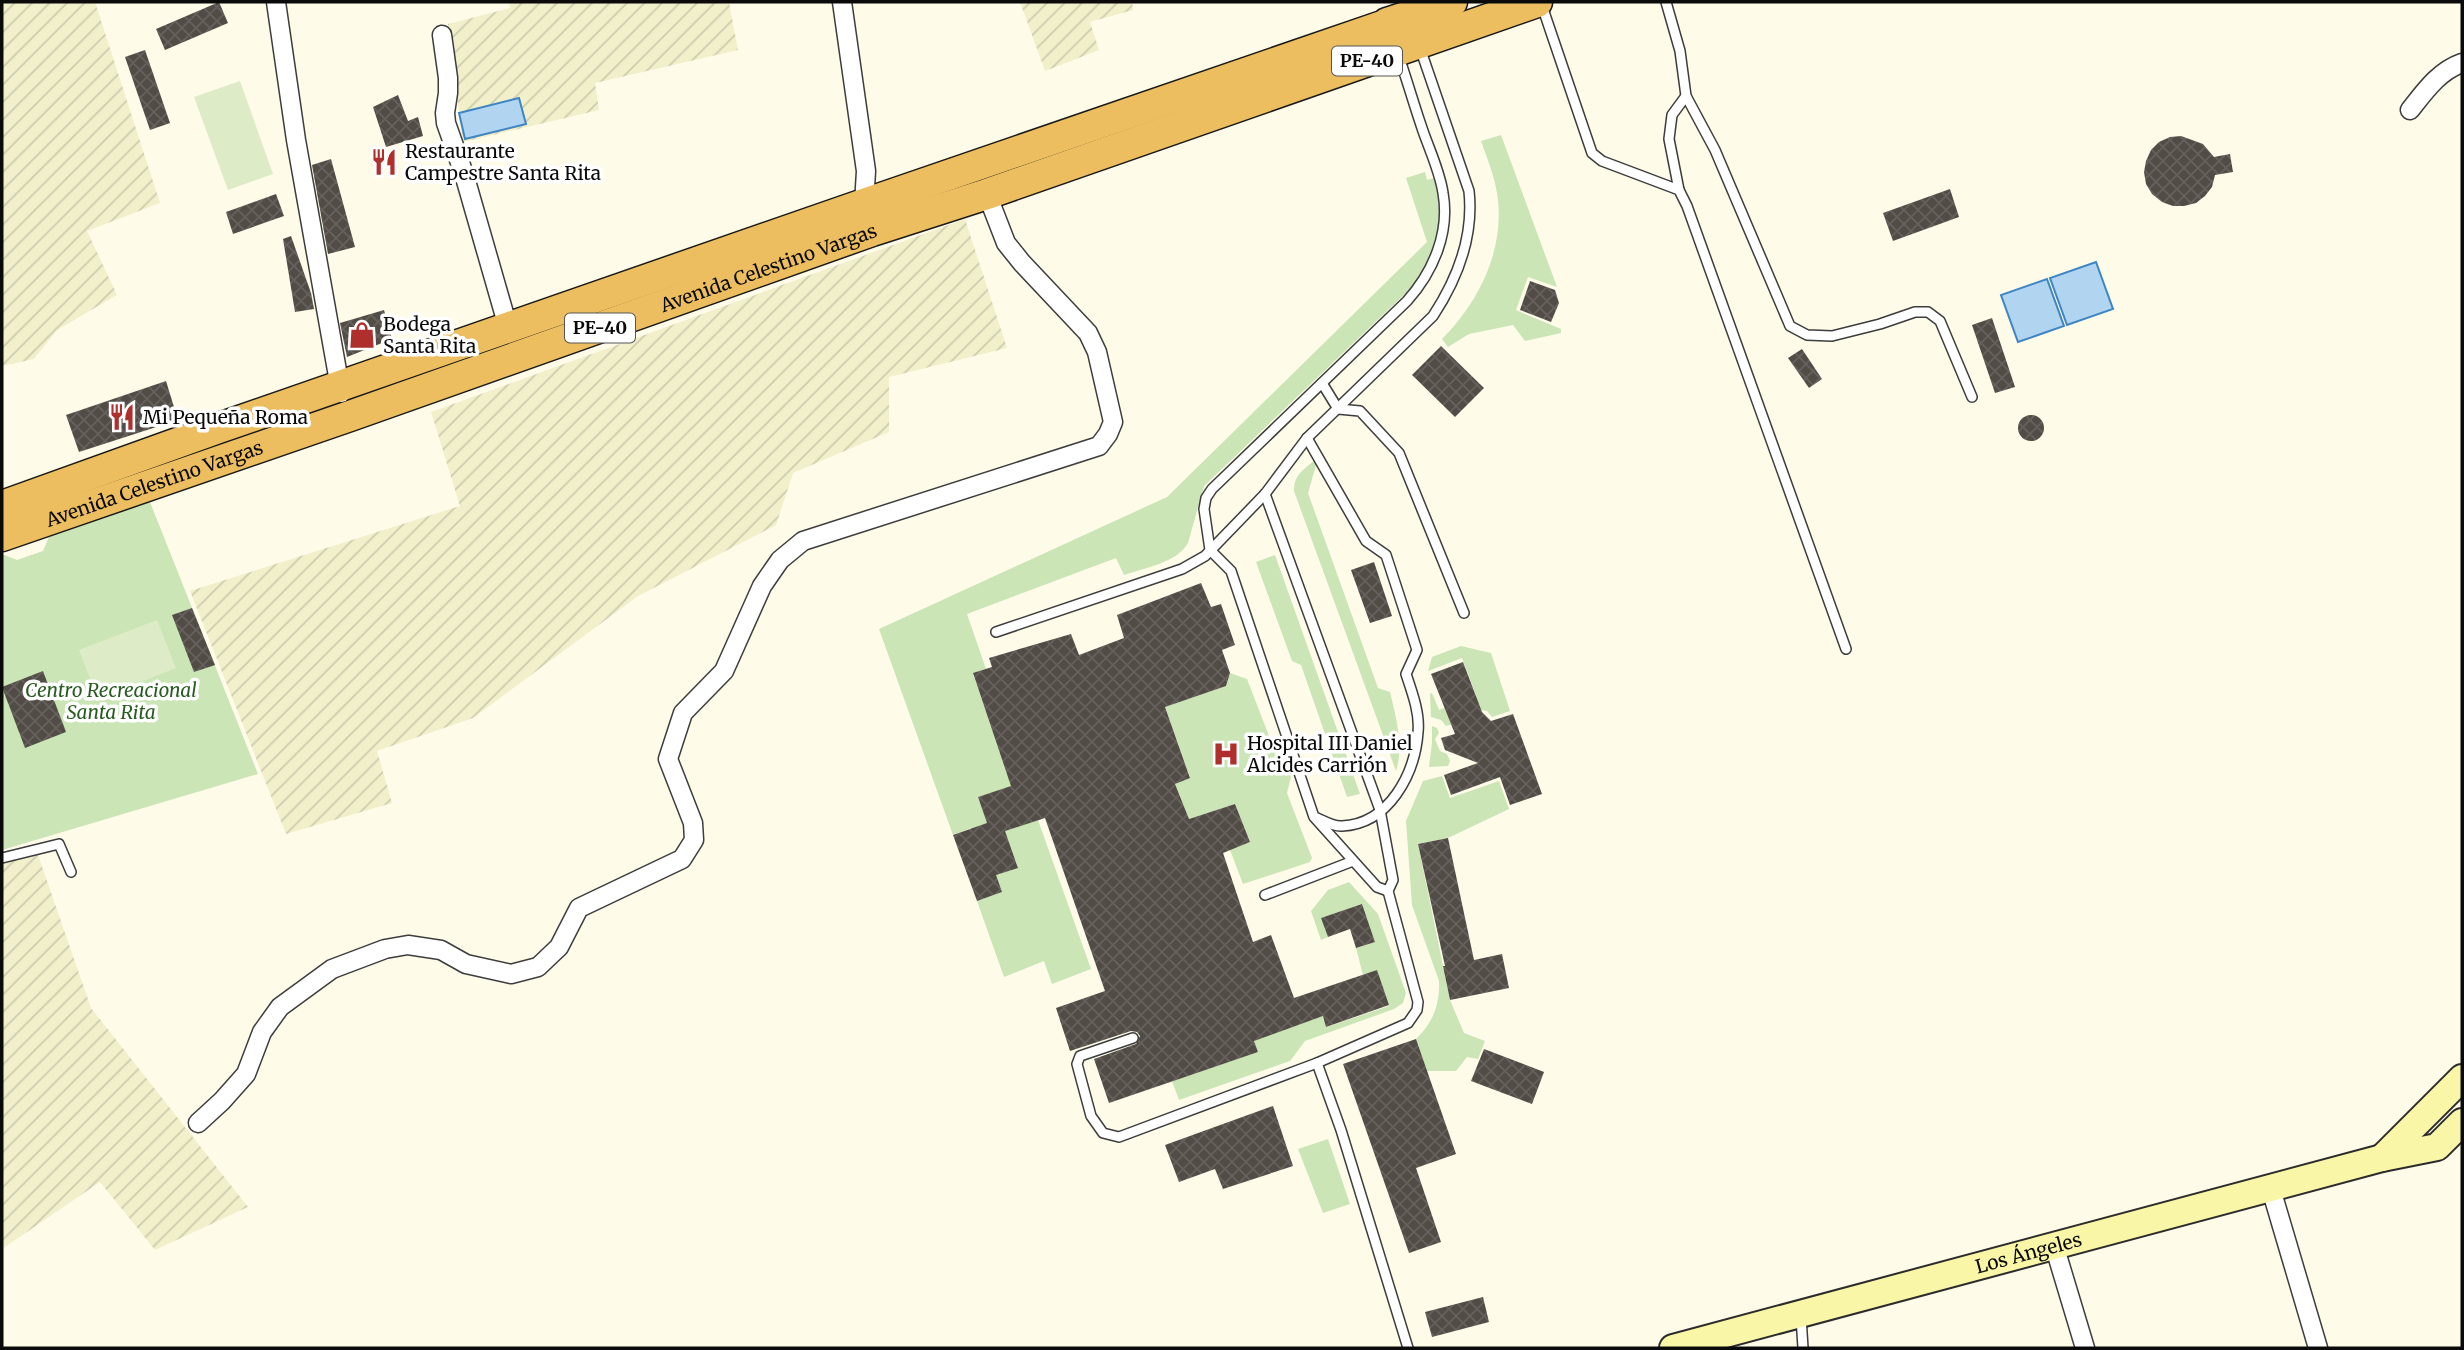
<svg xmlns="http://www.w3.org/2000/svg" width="2464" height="1350" font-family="Merriweather,serif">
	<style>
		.farmland { fill: url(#farmland-furrows) }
		.grass { fill: #cbe5b6; fill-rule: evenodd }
		.pitch { fill: #ddecc7 }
		.water { fill: #b1d5f1; stroke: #3d85c3; stroke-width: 2 }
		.building { fill: url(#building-cross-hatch) }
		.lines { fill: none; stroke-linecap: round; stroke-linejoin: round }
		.service-casing { stroke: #3d3d3d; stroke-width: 12 }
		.minor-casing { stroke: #3d3d3d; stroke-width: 21 }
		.secondary-casing { stroke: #2c2c2c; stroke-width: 30 }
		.trunk-casing { stroke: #1b1b1b; stroke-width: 33 }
		.service { stroke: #fff; stroke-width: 9 }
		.minor { stroke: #fff; stroke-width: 18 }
		.secondary { stroke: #f9f6a8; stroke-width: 26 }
		.trunk { stroke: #ecbe60; stroke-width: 30 }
		.labels { text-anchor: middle; stroke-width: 7; stroke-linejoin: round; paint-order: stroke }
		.shield { fill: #fff; stroke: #545454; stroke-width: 2 }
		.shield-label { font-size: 18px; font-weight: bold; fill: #0a0a0a }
		.poi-label { font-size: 19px; fill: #0a0a0a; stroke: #fff; text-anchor: start }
		.street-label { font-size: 19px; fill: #0a0a0a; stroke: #fff }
		.park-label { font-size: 19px; font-style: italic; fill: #295c20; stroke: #fff }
	</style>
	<defs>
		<pattern id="farmland-furrows" width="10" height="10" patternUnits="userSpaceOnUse" patternTransform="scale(1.75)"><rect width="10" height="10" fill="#f1f0cb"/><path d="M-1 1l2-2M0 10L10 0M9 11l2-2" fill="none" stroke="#cdccad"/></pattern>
		<pattern id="building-cross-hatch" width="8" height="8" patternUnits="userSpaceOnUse" patternTransform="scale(1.75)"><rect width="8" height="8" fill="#524c47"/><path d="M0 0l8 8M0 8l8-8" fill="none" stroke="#66615d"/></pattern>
	</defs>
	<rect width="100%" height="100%" fill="#fefbe9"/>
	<g class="farmland">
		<polygon points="2,2 95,2 160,203 87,231 117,295 57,330 34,359 2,366"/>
		<polygon points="509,2 729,2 738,50 595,83 599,110 463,142 448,24 510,8"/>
		<polygon points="1020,2 1132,2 1133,10 1090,22 1099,50 1045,71"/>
		<polygon points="965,219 1007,348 889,377 889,432 793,473 776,525 638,596 473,718 377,751 392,803 286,834 190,591 460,506 431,412"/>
		<polygon points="37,852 91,1008 248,1207 155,1250 100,1182 2,1249 2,863"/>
	</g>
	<g class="grass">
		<path d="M1501 135 1557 287 1528 277 1516 310 1561 329V333L1525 341 1513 325 1469 334 1448 347 1442 339C1480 301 1506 247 1497 193 1494 175 1487 158 1481 141Z"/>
		<path d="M1425 172 1427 180 1434 178C1445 224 1437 248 1412 287L1204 486 1188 543C1177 563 1144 568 1124 575L1116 558 967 614 986 669 973 674 1025 824 1038 820 1091 969 1052 984 1044 961 1004 977 977 901 1002 892 981 855 971 828 953 835 879 629 1167 497 1427 242 1406 178ZM991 793 1018 867 1005 872 978 797Z"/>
		<path d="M1315 460 1317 462 1308 493 1378 688 1390 692C1396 717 1404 746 1396 771L1294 491C1294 475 1303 470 1315 460Z"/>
		<polygon points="150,502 258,774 2,850 2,554 17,560 43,551 49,537"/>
		<polygon points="1275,555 1360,794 1347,797 1301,665 1292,661 1256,562"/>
		<polygon points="1461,646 1491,653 1510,711 1492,717 1487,711 1480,710 1461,722 1446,726 1441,720 1431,717 1430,694 1432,693 1439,710 1476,695 1462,658 1428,671 1432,657"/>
		<polygon points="1230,673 1247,679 1274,749 1282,752 1291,777 1287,793 1312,858 1310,862 1243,884 1230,850 1250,842 1235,804 1189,819 1175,784 1190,777 1165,707 1226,686"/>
		<polygon points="1432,726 1437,728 1439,733 1435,739 1440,751 1447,754 1450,761 1448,766 1429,767 1432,743"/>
		<path d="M1442 776 1450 798 1499 781 1509 809 1448 838 1418 844 1450 1000 1464 1033 1485 1041 1478 1059 1467 1057 1456 1071H1427L1416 1039C1433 1023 1440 1004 1439 981L1412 905 1406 821 1423 781Z"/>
		<polygon points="1349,882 1378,914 1406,993 1403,1003 1394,1009 1305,1041 1290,1061 1179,1100 1172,1081 1258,1052 1241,1005 1304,1023 1323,1016 1327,1027 1389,1006 1377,971 1363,975 1356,948 1375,942 1362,904 1322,918 1328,937 1321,940 1311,911 1328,890"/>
		<polygon points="1328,1139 1350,1204 1323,1213 1298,1149"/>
	</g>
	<g class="pitch">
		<polygon points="240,81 273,174 228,190 194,97"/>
		<polygon points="157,620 176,668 98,699 79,650"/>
	</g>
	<g class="water">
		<polygon points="519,98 526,124 465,139 459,113"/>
		<polygon points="2096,262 2113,309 2067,325 2050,278"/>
		<polygon points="2047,279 2064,326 2018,342 2001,295"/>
	</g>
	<g class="building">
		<polygon points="219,2 228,23 165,50 156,29"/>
		<polygon points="145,50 170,123 150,130 125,57"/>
		<polygon points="398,95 408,121 418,117 423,136 386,147 373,107"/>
		<polygon points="2181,136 2203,144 2214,157 2230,154 2233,172 2215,175 2212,187 2205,196 2196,203 2184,206 2173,206 2162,202 2152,194 2146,184 2144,172 2146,161 2151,150 2159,142 2170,137"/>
		<polygon points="331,159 355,247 328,254 312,165"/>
		<polygon points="1950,189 1959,217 1893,241 1883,213"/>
		<polygon points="276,194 284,216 233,234 226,212"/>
		<polygon points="291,236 311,293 314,309 295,312 283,239"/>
		<polygon points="1530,281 1555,290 1559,303 1551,322 1520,310"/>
		<polygon points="384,310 392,339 347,357 340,323"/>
		<polygon points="1992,318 2015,387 1995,393 1972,325"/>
		<polygon points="1441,346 1484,388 1455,417 1412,375"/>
		<polygon points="1802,349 1822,379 1809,388 1788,358"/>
		<polygon points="166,381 178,420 79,452 66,415"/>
		<circle cx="2031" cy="428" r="13"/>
		<polygon points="1374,562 1392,616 1370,623 1351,570"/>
		<polygon points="1201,583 1211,607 1221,604 1235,645 1222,650 1230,673 1226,686 1165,707 1190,778 1175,784 1189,819 1235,804 1250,842 1223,853 1253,942 1271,935 1294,998 1377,970 1389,1005 1326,1027 1323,1016 1254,1041 1258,1052 1109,1103 1094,1059 1136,1044 1140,1036 1137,1032 1131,1031 1070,1051 1056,1008 1105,991 1045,818 1005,831 1018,868 996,875 1002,892 977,901 953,835 987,823 978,797 1011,786 973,673 992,667 989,658 1071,634 1079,655 1124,638 1117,615"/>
		<polygon points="192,608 215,665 194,672 172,615"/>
		<polygon points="1463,662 1482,712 1491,721 1513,714 1542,794 1510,805 1500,777 1451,795 1444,775 1478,763 1445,750 1441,738 1455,734 1431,674"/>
		<polygon points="43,671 66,732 25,748 2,687"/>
		<polygon points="1448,838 1474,960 1502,954 1509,988 1450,1000 1443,966 1445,966 1418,844"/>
		<polygon points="1362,904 1375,942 1356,948 1350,929 1328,937 1321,918"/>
		<polygon points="1416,1039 1456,1154 1416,1168 1441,1242 1409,1253 1343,1064"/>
		<polygon points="1484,1049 1544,1072 1532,1104 1471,1081"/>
		<polygon points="1273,1106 1293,1166 1223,1189 1215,1169 1179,1182 1165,1145"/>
		<polygon points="1483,1297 1489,1322 1432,1337 1425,1312"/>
	</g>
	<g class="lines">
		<defs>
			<g id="service">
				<polyline points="1666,2 1680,51 1686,96 1715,150 1790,326 1807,335 1832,336 1880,324 1915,312 1928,312 1940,321 1972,397"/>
				<polyline points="1541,3 1592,153 1602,161 1679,190 1687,206 1846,649"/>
				<polyline points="1679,190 1669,139 1672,115 1686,96"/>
				<polyline points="1322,383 1338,409 1360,411 1399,453 1464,613"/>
				<path d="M1307 438 1366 541 1386 555 1417 650 1406 674C1412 692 1420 713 1418 732 1415 774 1389 824 1342 826 1334 827 1324 821 1317 818"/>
				<path d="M996 632 1182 569 1205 556 1265 494 1307 438 1433 316C1458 278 1474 237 1469 191L1420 48"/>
				<polyline points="2,858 59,844 71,872"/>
				<path d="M1388 891 1377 887 1314 817 1231 571 1210 550 1204 509 1206 498 1212 489 1407 301C1433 272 1450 233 1443 193 1440 172 1430 151 1423 131 1414 105 1407 80 1398 54"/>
				<polyline points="1265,895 1353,861"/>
				<polyline points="1133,1038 1080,1056 1077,1064 1091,1116 1103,1133 1119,1137 1317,1063 1408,1023 1417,1010 1418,1002 1388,891 1393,880 1380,810 1265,494"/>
				<polyline points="1317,1063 1341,1130 1408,1348"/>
				<polyline points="1801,1317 1803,1348"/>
			</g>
			<g id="minor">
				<polyline points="276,2 296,140 341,393"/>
				<polyline points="842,2 866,171 864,204 866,210"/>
				<polyline points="442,35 448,78 448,93 445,113 446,123 464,174 508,327"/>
				<path d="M2410 110C2425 91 2439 71 2462 63"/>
				<polyline points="198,1123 222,1101 246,1074 262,1032 280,1007 332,969 385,949 408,945 441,950 466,964 511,974 538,967 559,947 579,908 682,859 694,840 693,823 668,759 683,713 724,671 762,586 780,560 803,541 1099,446 1108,434 1113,422 1097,352 1088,333 1022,263 1006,243 987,194"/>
				<polyline points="2271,1189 2318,1348"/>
				<polyline points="2054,1245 2085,1348"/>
			</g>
			<g id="secondary">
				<polyline points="2382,1158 2462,1078"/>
				<path id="s1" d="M1673 1348 2382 1158 2437 1147 2462 1122"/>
			</g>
			<g id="trunk">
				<polyline points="2,506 219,428 864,204 1385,25 1387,23 1452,2"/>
				<path id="s2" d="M2 536 350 416 872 231 987 194 1537 2"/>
			</g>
		</defs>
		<use href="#service" class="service-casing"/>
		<use href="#minor" class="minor-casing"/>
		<use href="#secondary" class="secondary-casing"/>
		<use href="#trunk" class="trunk-casing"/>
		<use href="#service" class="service"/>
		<use href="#minor" class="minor"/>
		<use href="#secondary" class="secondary"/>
		<use href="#trunk" class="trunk"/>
	</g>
	<defs>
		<symbol id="restaurant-bare" viewBox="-9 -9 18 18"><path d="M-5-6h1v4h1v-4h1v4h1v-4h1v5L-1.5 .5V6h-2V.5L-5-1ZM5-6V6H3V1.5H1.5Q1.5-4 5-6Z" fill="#af2f2d" stroke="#fff" stroke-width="2.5" paint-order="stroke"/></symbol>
		<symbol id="shop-bare" viewBox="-9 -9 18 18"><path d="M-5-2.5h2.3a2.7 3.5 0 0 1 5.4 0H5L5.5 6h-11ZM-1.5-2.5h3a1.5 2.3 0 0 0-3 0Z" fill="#af2f2d" stroke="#fff" stroke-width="2.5" paint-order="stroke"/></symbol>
		<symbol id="hospital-bare" viewBox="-9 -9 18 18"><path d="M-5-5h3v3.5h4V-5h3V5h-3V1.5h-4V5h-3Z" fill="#af2f2d" stroke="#fff" stroke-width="2.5" paint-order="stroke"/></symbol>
	</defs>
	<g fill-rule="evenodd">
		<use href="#restaurant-bare" x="365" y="143" width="38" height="38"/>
		<use href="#shop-bare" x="343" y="316" width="38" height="38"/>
		<use href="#restaurant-bare" x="103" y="398" width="38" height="38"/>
		<use href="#hospital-bare" x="1207" y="735" width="38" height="38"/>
	</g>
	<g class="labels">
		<g class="shield">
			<rect x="1332" y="46.5" width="70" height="29" rx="5"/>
			<rect x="565" y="313.5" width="70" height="29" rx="5"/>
		</g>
		<g class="shield-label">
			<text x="1367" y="67">PE-40</text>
			<text x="600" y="334">PE-40</text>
		</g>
		<g class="poi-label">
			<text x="405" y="158">Restaurante<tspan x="405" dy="22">Campestre Santa Rita</tspan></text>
			<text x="383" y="331">Bodega<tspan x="383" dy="22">Santa Rita</tspan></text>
			<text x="143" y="424">Mi Pequeña Roma</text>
			<text x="1247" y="750">Hospital III Daniel<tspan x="1247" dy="22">Alcides Carrión</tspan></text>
		</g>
		<g class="street-label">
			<text dy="7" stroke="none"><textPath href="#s2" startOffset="812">Avenida Celestino Vargas</textPath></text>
			<text dy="7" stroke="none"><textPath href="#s2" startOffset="161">Avenida Celestino Vargas</textPath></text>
			<text dy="7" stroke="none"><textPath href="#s1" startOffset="368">Los Ángeles</textPath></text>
		</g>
		<g class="park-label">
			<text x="111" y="697">Centro Recreacional<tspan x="111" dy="22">Santa Rita</tspan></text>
		</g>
	</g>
	<rect width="2464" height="1350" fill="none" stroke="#0a0a0a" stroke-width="7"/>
</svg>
